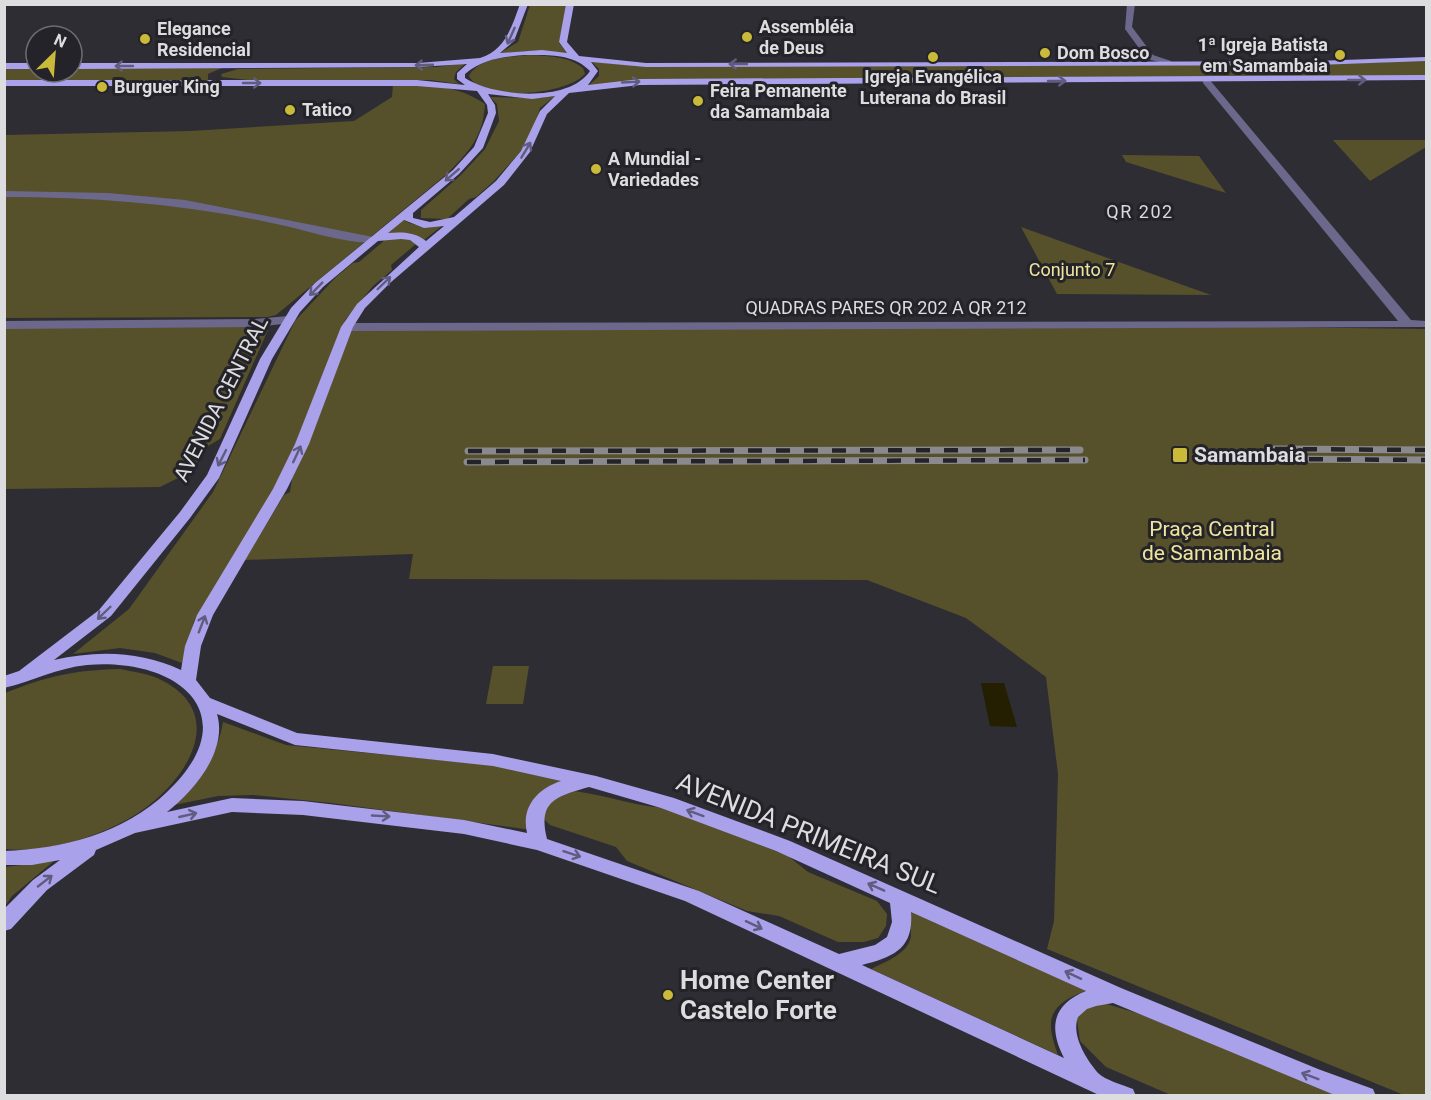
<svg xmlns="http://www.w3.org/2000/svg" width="1431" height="1100" font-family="Roboto,sans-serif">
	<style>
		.green { fill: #56512b }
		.water { fill: #231f00 }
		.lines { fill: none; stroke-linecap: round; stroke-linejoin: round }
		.minor { fill: #6b688c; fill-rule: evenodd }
		.major { fill: #a9a1ea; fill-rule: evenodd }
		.rail-casing { stroke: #8a8a8e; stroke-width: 7 }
		.rail { stroke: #242329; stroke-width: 4.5; stroke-dasharray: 14; stroke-linecap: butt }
		.oneway { stroke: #605c80 }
		.poi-dot { fill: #caba39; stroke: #242329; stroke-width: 2 }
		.labels { text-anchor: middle; stroke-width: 6; stroke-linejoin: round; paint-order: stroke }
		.far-poi-label { font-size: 18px; font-weight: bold; fill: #dddde0; stroke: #242329; text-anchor: start }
		.far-neighbourhood-label { font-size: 18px; letter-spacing: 1.5px; fill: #d9d9e0; stroke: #242329 }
		.far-park-label { font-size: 18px; fill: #efe59d; stroke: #242329 }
		.far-street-label { font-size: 18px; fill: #dddde0; stroke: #242329 }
		.street-label { font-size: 21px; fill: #dddde0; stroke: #242329 }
		.poi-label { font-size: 21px; font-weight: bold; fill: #dddde0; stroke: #242329; text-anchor: start }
		.park-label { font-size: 21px; fill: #efe59d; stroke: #242329 }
		.near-street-label { font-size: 26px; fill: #dddde0; stroke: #242329 }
		.near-poi-label { font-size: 26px; font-weight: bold; fill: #dddde0; stroke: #242329; text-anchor: start }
	</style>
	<rect width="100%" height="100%" fill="#2d2d33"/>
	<g class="green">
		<polygon points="530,5 566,5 559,43 567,53 529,51 500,53 518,42"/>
		<path d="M529 55C548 56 568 56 583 68L585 74C567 95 482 103 469 76 479 57 510 57 529 55Z"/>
		<polygon points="1426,59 1426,77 1419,77 640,81 588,86 599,76 599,69 592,62 644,66 1374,63"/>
		<polygon points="466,63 456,72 454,79 459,84 430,80 248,80 222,77 221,74 238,69 437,67"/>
		<polygon points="224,67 208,74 208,81 5,81 4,68 36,68 36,72 72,72 72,68"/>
		<path d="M393 84C427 85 456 84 485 104 483 137 470 150 448 173L276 315 267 317 5 318 4 135 190 131 354 121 392 97Z"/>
		<polygon points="555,96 540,108 530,141 494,181 476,197 469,199 447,219 421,218 421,210 461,175 485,149 499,121 497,104 490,97 538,98"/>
		<polygon points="1333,140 1426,140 1426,147 1370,181"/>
		<polygon points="1122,155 1199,156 1226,193 1126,162"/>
		<path d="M403 220C416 227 429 227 443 225L424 240C413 232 398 233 384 235Z"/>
		<polygon points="1021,227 1211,295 1057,294"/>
		<polygon points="408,238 416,244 391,265 392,270 373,286 345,320 280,482 194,621 182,663 155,653 120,648 73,654 129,609 213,492 295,321 336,277 353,263 359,262 386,239"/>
		<polygon points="1035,324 1426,329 1426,1095 1404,1095 1047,949 1054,921 1058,774 1046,677 966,618 867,580 409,579 413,554 245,560 284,495 290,492 292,479 291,474 346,334 353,330"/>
		<polygon points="248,325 261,327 268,330 220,439 208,446 190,472 160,487 5,489 4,326"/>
		<polygon points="493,666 529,666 523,704 486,704"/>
		<path d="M121 669C132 672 146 673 157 678 222 707 197 765 154 801 118 832 51 854 5 849V693C47 676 75 670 121 669Z"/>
		<path d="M223 722 286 745 490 765 564 779 549 788 532 830 331 803 253 795 218 796 174 805C199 780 217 758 223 722Z"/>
		<path d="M563 790C598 792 631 806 666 808L788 856 808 872 877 901 887 914 886 926 878 938 864 942H838L779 916 747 911 627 861 616 847 550 825 541 816 543 805Z"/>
		<polygon points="54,861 12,896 5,906 5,867"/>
		<path d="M910 910 1091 989C1074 995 1050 1004 1051 1026 1051 1035 1055 1046 1058 1055L871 969C885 962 910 953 911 935 911 926 909 918 910 910Z"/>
		<polygon points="1093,1000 1137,1013 1350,1095 1171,1095 1106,1067 1080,1041 1076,1013"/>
	</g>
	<polygon class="water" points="981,683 1004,683 1017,727 990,726"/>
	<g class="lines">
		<g class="minor">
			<polygon points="1127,4 1135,4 1132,27 1153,55 1171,61 1171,65 1147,59 1125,29"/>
			<polygon points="1203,79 1209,79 1411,320 1426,321 1426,327 347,331 341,327 347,323 1398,321 1203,83"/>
			<path d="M4 191 108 193 185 200 373 237 378 240C368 249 306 231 290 227 194 205 103 197 4 197Z"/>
			<polygon points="288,316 294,320 292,323 255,327 4,329 4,321 255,319"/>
		</g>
		<g class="major">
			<path d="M520 4H528L514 41 500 53 542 50 567 53 559 42 566 4H574L567 42 579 56 646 63 1316 61 1426 57V61L1316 65 646 67 591 62 598 71 588 85 640 79 1426 75V80L640 85 569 93 547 114 530 152 504 185 390 283 365 308 353 327 309 444 287 489 213 615 201 646 196 680 210 698 297 733 493 754 596 776 674 798 790 841 1121 988 1318 1069 1373 1089 1376 1096H1337L1113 1003 1096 1006 1087 1009 1078 1017C1071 1035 1086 1059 1098 1073 1105 1080 1123 1085 1133 1089L1136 1096H1101L685 901 537 850 464 834 303 815 232 812 135 833 96 850 94 855 47 890 11 929 4 931V909L33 880 60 860 32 865H4V851C63 849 124 833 167 792 249 714 177 657 87 665 57 668 33 681 4 688V676L19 671 99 610 180 512 207 475 260 359 291 308 315 283 453 170 474 147 488 113 487 105 477 91 417 86H4V80H417L465 85 457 79V73L467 64 418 67 72 69V63H418L480 58C505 51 512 26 520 4ZM524 55C547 55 573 53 590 71 569 103 494 97 465 78V74C482 59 503 57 524 55ZM488 94 532 99 555 96 540 111 521 151 496 181 454 217 430 222 413 218V213L459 174 483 148 496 113 495 105ZM404 220 424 228 444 226 426 241C415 232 402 232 388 233ZM401 239 410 240 419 247 357 304 341 327 295 444 273 489 197 615 185 646 181 670C141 651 97 650 54 660L111 616 190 518 219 478 272 359 300 312 323 287 378 241ZM217 714 295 745 493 766 561 781C537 789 521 807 527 833L464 820 303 801 232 798 167 812C194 791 228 751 217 714ZM589 787 661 808 776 851 890 903 892 922 887 937 875 945 839 954 699 891 547 839C537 800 558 796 589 787ZM911 912 1086 991C1053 1004 1048 1027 1064 1058L862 965C893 957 914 949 911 912Z"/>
			<rect x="4" y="63" width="32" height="6"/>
		</g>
		<defs>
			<g id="rail">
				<polyline points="1275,449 1426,450"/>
				<polyline points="468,451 1080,450"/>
				<polyline points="1281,459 1426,460"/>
				<polyline points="467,462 1085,460"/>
			</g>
		</defs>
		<use href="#rail" class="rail-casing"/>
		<use href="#rail" class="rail"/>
	</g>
	<defs><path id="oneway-shaft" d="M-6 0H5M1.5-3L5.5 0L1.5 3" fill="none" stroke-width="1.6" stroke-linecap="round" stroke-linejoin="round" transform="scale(1.5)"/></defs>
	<g class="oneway">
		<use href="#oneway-shaft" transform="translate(511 36) rotate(114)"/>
		<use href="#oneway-shaft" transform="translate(738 64) rotate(180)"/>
		<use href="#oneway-shaft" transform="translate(424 65) rotate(178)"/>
		<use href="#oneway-shaft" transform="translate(124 66) rotate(180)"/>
		<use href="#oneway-shaft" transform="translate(1357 80)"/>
		<use href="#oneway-shaft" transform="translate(1057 81)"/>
		<use href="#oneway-shaft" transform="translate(631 82) rotate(-3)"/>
		<use href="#oneway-shaft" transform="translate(252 83)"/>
		<use href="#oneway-shaft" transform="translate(526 150) rotate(-59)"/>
		<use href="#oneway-shaft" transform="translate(452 175) rotate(139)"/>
		<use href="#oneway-shaft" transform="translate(384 283) rotate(-44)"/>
		<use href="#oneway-shaft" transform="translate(316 289) rotate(135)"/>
		<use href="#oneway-shaft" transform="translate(297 454) rotate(-65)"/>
		<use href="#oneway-shaft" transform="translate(222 458) rotate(117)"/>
		<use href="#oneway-shaft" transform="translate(104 613) rotate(136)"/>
		<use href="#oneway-shaft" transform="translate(202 624) rotate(-69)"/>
		<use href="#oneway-shaft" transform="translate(695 813) rotate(-160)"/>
		<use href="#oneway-shaft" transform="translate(188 815) rotate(-13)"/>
		<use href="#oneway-shaft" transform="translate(381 816) rotate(3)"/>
		<use href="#oneway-shaft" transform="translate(572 854) rotate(18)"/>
		<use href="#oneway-shaft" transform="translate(45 881) rotate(-38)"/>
		<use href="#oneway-shaft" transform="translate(876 887) rotate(-156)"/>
		<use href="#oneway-shaft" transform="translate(754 925) rotate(25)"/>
		<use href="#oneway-shaft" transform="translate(1073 975) rotate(-155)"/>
		<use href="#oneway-shaft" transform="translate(1310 1076) rotate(-159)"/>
	</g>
	<g class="poi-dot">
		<circle cx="747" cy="37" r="6"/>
		<circle cx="145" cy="39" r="6"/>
		<circle cx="1045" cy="53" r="6"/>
		<circle cx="1340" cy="55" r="6"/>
		<circle cx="933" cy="57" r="6"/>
		<circle cx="102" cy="87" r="6"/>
		<circle cx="698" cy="101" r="6"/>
		<circle cx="290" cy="110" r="6"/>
		<circle cx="596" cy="169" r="6"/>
		<rect x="1172" y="447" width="16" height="16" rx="3"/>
		<circle cx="668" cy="995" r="6"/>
	</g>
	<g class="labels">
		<g class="far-poi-label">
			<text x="759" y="33">Assembléia<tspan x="759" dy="21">de Deus</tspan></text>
			<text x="157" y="35">Elegance<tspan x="157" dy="21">Residencial</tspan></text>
			<text x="1328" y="51" text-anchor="end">1ª Igreja Batista<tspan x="1328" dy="21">em Samambaia</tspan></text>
			<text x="1057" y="59">Dom Bosco</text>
			<text x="933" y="83" text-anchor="middle">Igreja Evangélica<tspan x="933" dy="21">Luterana do Brasil</tspan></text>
			<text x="114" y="93">Burguer King</text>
			<text x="710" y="97">Feira Pemanente<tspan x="710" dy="21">da Samambaia</tspan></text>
			<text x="302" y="116">Tatico</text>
			<text x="608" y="165">A Mundial -<tspan x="608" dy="21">Variedades</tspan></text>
		</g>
		<g class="far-neighbourhood-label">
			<text x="1140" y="218">QR 202</text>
		</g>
		<g class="far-park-label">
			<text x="1072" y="276">Conjunto 7</text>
		</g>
		<g class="far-street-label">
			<text x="886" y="314">QUADRAS PARES QR 202 A QR 212</text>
		</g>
		<g class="street-label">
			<text transform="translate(221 399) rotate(-63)" y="7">AVENIDA CENTRAL</text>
		</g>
		<g class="poi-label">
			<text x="1194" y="462">Samambaia</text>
		</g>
		<g class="park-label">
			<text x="1212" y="536">Praça Central<tspan x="1212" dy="24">de Samambaia</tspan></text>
		</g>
		<g class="near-street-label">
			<text transform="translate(809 833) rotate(22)" y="9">AVENIDA PRIMEIRA SUL</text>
		</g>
		<g class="near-poi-label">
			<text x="680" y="989">Home Center<tspan x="680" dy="30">Castelo Forte</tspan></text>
		</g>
	</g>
	<rect width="1431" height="1100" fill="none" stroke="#dddde0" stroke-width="12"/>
	<g transform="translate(54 54) rotate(25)"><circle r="28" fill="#242329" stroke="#6e6d72" stroke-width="1.5"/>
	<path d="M0-4.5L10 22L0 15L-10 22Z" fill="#caba39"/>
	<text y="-9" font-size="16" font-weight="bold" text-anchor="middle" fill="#dddde0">N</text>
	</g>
</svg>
